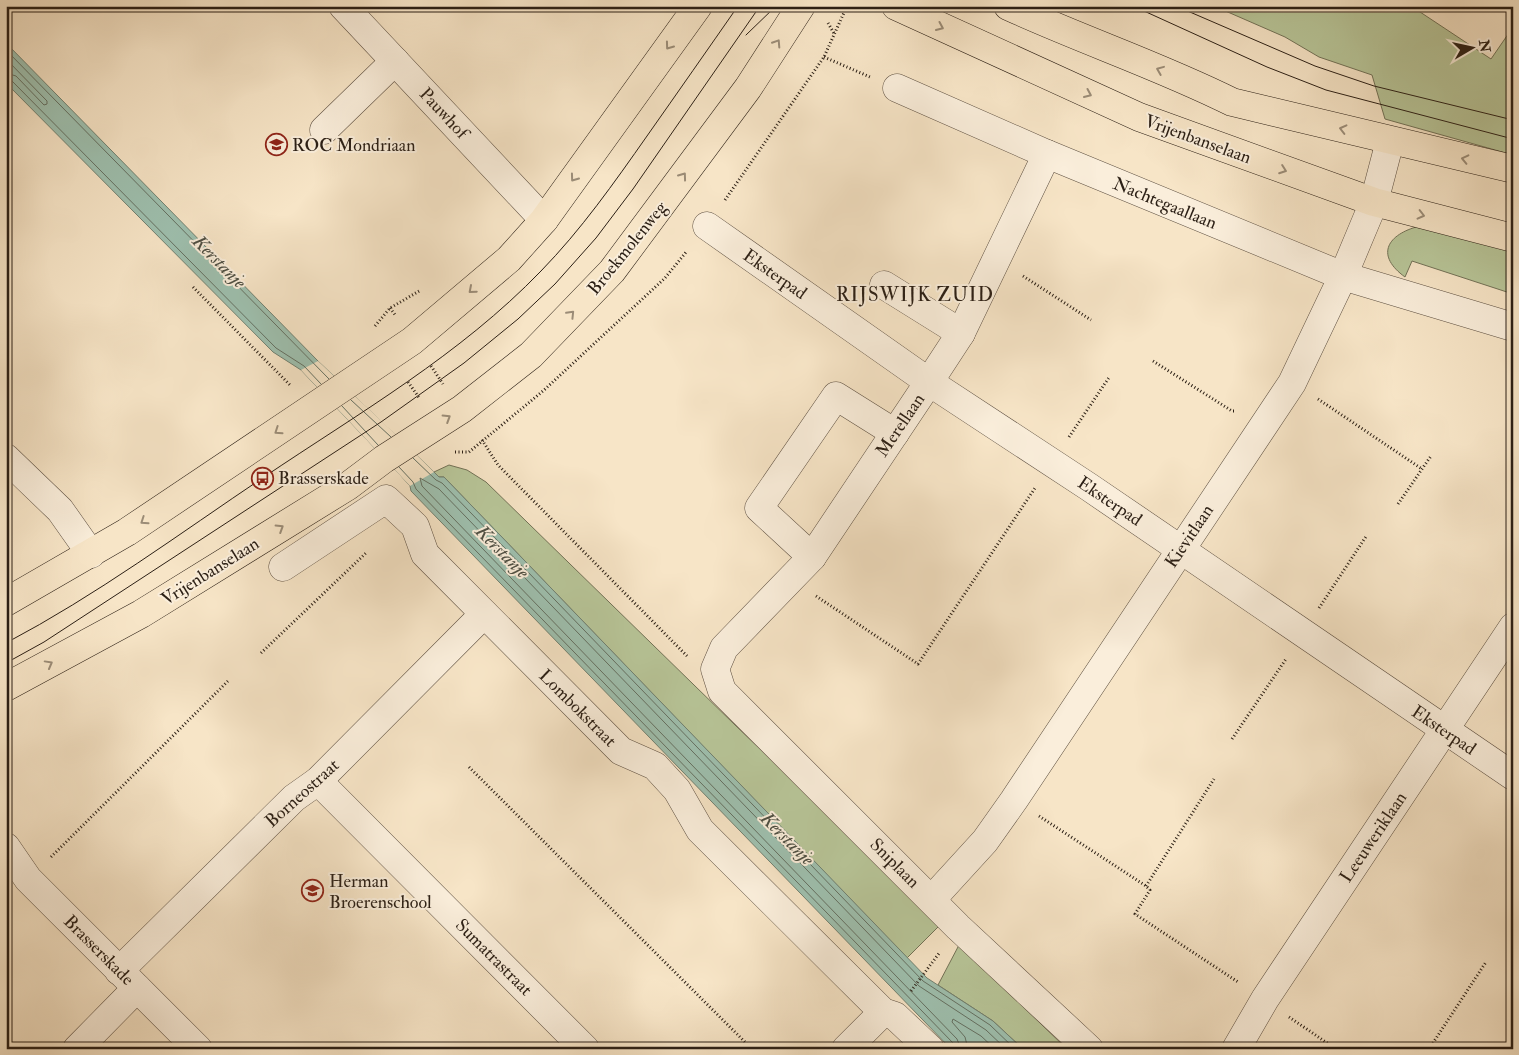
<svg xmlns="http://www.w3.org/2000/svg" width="1519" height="1055" font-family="'IM FELL Double Pica',serif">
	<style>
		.green { fill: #b8c699; stroke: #727257 }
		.water { fill: #9ec0af; stroke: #708071 }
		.pier { fill: #f7e5c7 }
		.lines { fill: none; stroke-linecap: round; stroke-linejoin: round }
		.shore { stroke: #647062; stroke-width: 1 }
		.minor-casing { stroke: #5e5042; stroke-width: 29 }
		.major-casing { stroke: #2b1f15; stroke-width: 29 }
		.path { stroke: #2b1f15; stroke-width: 3; stroke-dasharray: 1 2.5; stroke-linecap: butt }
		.minor { stroke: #faeedb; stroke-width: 28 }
		.major { stroke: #f7e5c7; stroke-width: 28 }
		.tram { stroke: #2b1f15; stroke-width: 1 }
		.oneway { stroke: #9b8c77 }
		.labels { text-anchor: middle; stroke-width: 4; stroke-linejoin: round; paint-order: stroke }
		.street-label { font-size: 18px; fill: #2b1f15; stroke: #faeedb }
		.poi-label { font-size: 18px; fill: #2b1f15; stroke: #faeedb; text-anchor: start }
		.water-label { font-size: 19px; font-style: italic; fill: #4e4f43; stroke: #faeedb }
		.neighbourhood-label { font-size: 19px; letter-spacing: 1px; fill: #2b1f15; stroke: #faeedb }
	</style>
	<rect width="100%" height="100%" fill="#f7e5c7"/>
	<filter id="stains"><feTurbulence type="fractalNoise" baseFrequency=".004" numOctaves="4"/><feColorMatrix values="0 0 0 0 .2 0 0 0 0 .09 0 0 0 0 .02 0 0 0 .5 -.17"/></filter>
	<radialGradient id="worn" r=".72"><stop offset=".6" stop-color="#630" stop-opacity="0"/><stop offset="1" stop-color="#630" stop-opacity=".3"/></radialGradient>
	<g class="green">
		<polygon points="1214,6 1411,6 1491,59 1513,27 1513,155 1385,119 1372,75 1319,57 1285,37"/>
		<path d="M1416 227 1513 249V294L1412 261 1405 277C1376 256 1386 236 1416 227Z"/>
		<polygon points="449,465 467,470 486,482 735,725 942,923 907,958 444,477 439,477 434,472"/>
		<polygon points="959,945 1067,1049 1023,1049 993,1021 938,985"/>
	</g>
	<polygon class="water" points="6,43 318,361 434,472 439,477 444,477 927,978 993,1021 1023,1049 951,1049 411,491 410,486 401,476 301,370 273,352 6,83"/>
	<polygon class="pier" points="318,361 391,430 434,472 410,486 301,370"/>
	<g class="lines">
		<g class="shore">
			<polyline points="6,50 329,379"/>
			<polyline points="6,59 47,101 47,104 44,105 16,76 6,73"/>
			<polyline points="6,80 12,81 276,348 304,366 321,384"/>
			<polyline points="351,400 391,437"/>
			<polyline points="342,406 378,445"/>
			<polyline points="413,458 436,480 442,483 923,981 990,1025 1015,1049"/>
			<polyline points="399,467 413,482 416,489 953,1043 954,1049"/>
			<polyline points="961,1049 957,1039 422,486 420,478 439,489 919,986 986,1030 1006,1049"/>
			<polyline points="968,1049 965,1037 952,1022 953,1019 981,1036 995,1049"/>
		</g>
		<defs>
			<g id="minor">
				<polyline points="343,6 544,220"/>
				<polyline points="897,88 1047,154 1343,276 1513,327"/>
				<polyline points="324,130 395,61"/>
				<polyline points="1047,154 961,333 929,382 812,557 724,648 715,669 722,691 958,927 1089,1049"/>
				<polyline points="707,226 929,382 1089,487 1513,776"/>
				<polyline points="884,285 961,333"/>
				<polyline points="6,458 60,510 91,554"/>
				<polyline points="812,557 759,508 836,396 895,433"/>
				<polyline points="283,567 386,499 415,526 425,554 621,751 655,766 677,790 700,830 883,1012 895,1016 930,1049"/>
				<polyline points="318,781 585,1049"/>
				<polyline points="6,847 28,879 198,1049"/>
				<polyline points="932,899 985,841 1014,800 1292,383 1343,276 1374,202 1390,141"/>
				<polyline points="119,971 294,798 318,781 484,614"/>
				<polyline points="77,1049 137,988"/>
				<polyline points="846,1049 883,1012"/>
				<polyline points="1236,1049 1265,999 1513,627"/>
			</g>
			<g id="major">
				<polyline points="896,6 1139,117 1374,202 1513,238"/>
				<path d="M1008 6C1082 40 1160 66 1232 102L1513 169"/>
				<polyline points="6,602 127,532 412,341 509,259 544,220 698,6"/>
				<polyline points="6,687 141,614 348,486 384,459 462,409 531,355 612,271 748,88 801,6"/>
			</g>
		</defs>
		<use href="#minor" class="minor-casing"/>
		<use href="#major" class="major-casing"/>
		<g class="path">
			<polyline points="828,23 835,35"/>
			<polyline points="824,57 870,77"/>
			<polyline points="725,200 824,57 847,6"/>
			<polyline points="1023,276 1091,320"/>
			<polyline points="193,287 291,386"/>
			<polyline points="390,308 396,316"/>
			<polyline points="375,326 390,308 421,290"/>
			<polyline points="1153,361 1232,411 1234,411"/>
			<polyline points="431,366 443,384"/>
			<polyline points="408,382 420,399"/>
			<polyline points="1318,399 1422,469"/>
			<polyline points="1069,437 1110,376"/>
			<polyline points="482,440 498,465 687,656"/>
			<polyline points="455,452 469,452 543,391 665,278 687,251"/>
			<polyline points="1398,504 1431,456"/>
			<polyline points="816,596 918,664 1035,488"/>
			<polyline points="1319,608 1367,535"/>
			<polyline points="261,653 367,552"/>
			<polyline points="1232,739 1286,659"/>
			<polyline points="469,767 752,1049"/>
			<polyline points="1039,816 1146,886 1150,890 1135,914 1238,982"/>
			<polyline points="51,857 228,681"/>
			<polyline points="1146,886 1214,779"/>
			<polyline points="911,991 940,952"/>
			<polyline points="1289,1017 1336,1049"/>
			<polyline points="6,1039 16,1049"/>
			<polyline points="1429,1049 1486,962"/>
		</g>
		<use href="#minor" class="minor"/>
		<use href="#major" class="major"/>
		<g class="tram">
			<polyline points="1133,6 1267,67 1326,90 1513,139"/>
			<polyline points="1176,6 1315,66 1374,86 1513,120"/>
			<polyline points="746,35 776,6"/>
			<path d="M6 643C97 595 179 534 264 477 359 413 460 355 541 271 581 230 614 183 647 136 678 92 708 49 738 6"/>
			<polyline points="6,663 44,642 381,422 464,363 518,319 555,284 596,238 633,189 760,6"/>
		</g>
	</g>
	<defs><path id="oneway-chevron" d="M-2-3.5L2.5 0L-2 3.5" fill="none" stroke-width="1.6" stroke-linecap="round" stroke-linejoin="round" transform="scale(1.25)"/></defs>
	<g class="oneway">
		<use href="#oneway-chevron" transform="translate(940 27) rotate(24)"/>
		<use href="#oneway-chevron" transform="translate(777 43) rotate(-57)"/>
		<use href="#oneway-chevron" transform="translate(669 46) rotate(126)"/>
		<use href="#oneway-chevron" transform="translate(1160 70) rotate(-158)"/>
		<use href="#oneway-chevron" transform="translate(1088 94) rotate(24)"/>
		<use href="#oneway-chevron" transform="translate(1343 129) rotate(-166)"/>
		<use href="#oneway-chevron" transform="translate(1465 159) rotate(-167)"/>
		<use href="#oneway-chevron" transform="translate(1283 170) rotate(20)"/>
		<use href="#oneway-chevron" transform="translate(683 176) rotate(-54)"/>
		<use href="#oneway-chevron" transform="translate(574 178) rotate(126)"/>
		<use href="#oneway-chevron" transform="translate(1421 215) rotate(14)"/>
		<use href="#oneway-chevron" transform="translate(472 290) rotate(139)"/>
		<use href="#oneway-chevron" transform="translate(571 314) rotate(-46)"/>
		<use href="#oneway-chevron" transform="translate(447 418) rotate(-32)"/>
		<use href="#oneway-chevron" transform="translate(278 431) rotate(146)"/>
		<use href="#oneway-chevron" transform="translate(144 521) rotate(146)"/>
		<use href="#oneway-chevron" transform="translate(280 528) rotate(-32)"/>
		<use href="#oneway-chevron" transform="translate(49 664) rotate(-29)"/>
	</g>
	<defs>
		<symbol id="university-ring" viewBox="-11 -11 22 22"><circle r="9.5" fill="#faeedb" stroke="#8f2418" stroke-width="1.5"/><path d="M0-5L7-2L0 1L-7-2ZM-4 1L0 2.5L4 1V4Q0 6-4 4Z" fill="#8f2418"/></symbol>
		<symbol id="bus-ring" viewBox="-11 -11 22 22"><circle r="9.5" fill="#faeedb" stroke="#8f2418" stroke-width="1.5"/><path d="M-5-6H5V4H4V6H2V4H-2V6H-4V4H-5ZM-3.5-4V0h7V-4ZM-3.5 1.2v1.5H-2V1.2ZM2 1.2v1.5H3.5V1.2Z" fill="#8f2418"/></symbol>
		<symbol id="school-ring" viewBox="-11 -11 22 22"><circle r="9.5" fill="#faeedb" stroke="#8f2418" stroke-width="1.5"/><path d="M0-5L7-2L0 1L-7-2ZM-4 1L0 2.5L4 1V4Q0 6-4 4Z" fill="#8f2418"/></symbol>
	</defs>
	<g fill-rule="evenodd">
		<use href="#university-ring" x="264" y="132" width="25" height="25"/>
		<use href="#bus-ring" x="250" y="466" width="25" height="25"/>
		<use href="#school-ring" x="300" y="878" width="25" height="25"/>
	</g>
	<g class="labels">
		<g class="street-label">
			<text transform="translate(444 113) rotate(47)" y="6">Pauwhof</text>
			<text transform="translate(1198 139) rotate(20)" y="6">Vrijenbanselaan</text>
			<text transform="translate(1165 203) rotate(22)" y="6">Nachtegaallaan</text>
			<text transform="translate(627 248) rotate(-51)" y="6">Broekmolenweg</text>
			<text transform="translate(775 274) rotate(35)" y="6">Eksterpad</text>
			<text transform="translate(900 425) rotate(-56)" y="6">Merellaan</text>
			<text transform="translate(1110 501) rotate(34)" y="6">Eksterpad</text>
			<text transform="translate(1189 536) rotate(-56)" y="6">Kievitlaan</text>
			<text transform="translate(210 571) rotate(-32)" y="6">Vrijenbanselaan</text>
			<text transform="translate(578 708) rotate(45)" y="6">Lombokstraat</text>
			<text transform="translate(1444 730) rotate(34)" y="6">Eksterpad</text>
			<text transform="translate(302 793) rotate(-42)" y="6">Borneostraat</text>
			<text transform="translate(1373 837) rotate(-56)" y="6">Leeuweriklaan</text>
			<text transform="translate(895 863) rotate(45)" y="6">Sniplaan</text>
			<text transform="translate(99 950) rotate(45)" y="6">Brasserskade</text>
			<text transform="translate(494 957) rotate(45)" y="6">Sumatrastraat</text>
		</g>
		<g class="poi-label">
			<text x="292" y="151">ROC Mondriaan</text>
			<text x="278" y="484">Brasserskade</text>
			<text x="329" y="887">Herman<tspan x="329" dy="21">Broerenschool</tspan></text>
		</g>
		<g class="water-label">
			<text transform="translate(220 261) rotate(45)" y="7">Kerstanje</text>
			<text transform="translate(503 551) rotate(45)" y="7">Kerstanje</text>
			<text transform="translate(788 838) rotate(45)" y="7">Kerstanje</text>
		</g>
		<g class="neighbourhood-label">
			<text x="915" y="301">RIJSWIJK ZUID</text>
		</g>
	</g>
	<rect width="1519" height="1055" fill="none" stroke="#f7e5c7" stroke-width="25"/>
	<rect x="8" y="8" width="1504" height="1040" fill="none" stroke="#2b1f15" stroke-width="2.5"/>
	<rect x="12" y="12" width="1494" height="1030" fill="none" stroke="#2b1f15"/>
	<g transform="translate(1472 48) rotate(81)" stroke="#faeedb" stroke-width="4" paint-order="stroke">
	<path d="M0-4L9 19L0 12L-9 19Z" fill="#2b1f15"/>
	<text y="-8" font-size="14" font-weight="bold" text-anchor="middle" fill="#2b1f15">N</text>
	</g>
	<rect width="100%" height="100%" filter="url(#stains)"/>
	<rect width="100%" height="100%" fill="url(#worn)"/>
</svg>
